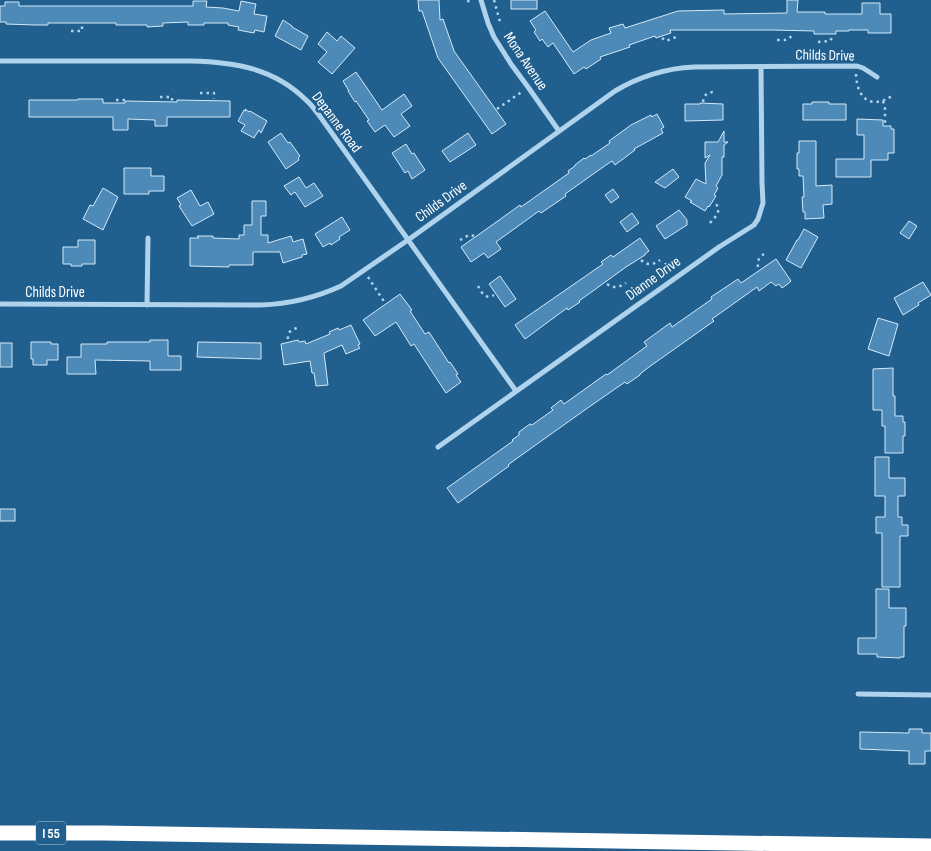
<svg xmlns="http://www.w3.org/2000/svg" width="931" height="851" font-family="'Sofia Sans Condensed',sans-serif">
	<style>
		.building { fill: #4d8ab7; stroke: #d4eaf9 }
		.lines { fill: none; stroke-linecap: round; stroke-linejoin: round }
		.path { stroke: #afd3ec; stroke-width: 2.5; stroke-dasharray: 2.5 4; stroke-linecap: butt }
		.minor { stroke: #afd3ec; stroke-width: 5 }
		.motorway { stroke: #fff; stroke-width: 15 }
		.labels { text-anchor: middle; stroke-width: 5; stroke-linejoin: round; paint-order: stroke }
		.shield { fill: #205f8e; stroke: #bccfdd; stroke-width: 1 }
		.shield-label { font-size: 14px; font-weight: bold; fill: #fff }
		.street-label { font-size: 15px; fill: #fff; stroke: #205f8e }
	</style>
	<rect width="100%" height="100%" fill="#205f8e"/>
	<g class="building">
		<polygon points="418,0 439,0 440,20 443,19 454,51 506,124 492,134 438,58 422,11 419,11"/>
		<rect x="511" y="0" width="26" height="9"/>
		<polygon points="787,0 798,0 797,12 825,12 825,14 862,14 862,3 880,3 880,14 891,14 891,33 868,33 868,30 849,30 849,31 836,31 836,34 814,34 814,31 773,30 670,30 671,33 656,38 655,36 629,45 630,47 600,57 601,59 586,69 584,67 574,74 553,43 548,47 542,39 540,41 534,32 536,30 530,21 545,11 573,52 591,40 611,33 609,28 623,24 625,28 678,11 724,10 724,14 787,13"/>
		<polygon points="193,1 207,1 206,7 223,8 239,11 241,1 256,4 254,14 267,16 264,32 255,30 254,33 238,30 239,27 228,25 228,23 204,23 204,25 188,25 188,22 163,23 163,26 147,27 147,25 116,25 116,23 48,23 48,25 35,25 6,24 6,22 0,22 0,6 5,6 5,2 19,2 19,6 193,6"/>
		<polygon points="283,20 292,26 292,27 308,36 301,50 275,36"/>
		<polygon points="327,32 337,41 341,36 355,48 332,74 318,62 327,52 318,44"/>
		<polygon points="356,72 382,110 404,94 412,106 401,114 410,126 394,137 385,125 375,132 367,121 369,120 356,101 355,102 348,91 349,91 343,81"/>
		<polygon points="78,99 103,99 103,103 125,103 125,101 177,102 177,100 230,101 230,117 167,117 167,126 155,126 155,120 128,119 128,130 113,130 113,117 29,117 29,100 78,100"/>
		<polygon points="812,102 829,102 829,104 846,104 846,120 803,120 803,104 812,104"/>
		<polygon points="700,103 723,104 723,120 685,121 685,104 700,104"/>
		<polygon points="245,109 249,112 250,111 267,121 261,133 259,130 254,138 241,131 245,125 238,121 244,110 246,111"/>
		<polygon points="657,114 664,127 661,129 663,133 634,149 635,150 615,165 612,161 606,165 565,194 566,196 541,213 539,211 496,242 501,249 488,258 484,253 471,262 461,247 495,223 520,205 521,207 569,173 568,171 575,166 575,165 584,158 585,159 591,155 591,156 610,143 609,141 631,125 651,115 652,117"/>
		<polygon points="857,119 883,120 883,126 891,126 891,129 894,129 894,153 888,153 888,160 871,160 871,177 836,177 836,159 864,159 864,135 857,135"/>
		<polygon points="724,131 724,142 728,142 724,145 724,157 722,157 722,175 716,186 718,188 714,195 716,196 709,207 708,206 705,211 690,202 692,201 685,197 696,179 706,184 705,163 710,155 705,158 705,142 718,142"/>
		<polygon points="281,133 288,143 290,142 300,156 298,158 299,160 286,169 268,142"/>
		<polygon points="468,133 476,145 450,162 442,151"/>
		<polygon points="799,141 816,141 816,186 832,185 832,204 823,205 824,218 805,219 805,212 803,212 802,197 804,197 803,176 799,176 799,169 797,169 797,153 799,153"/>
		<polygon points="406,144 412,154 414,153 425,170 412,179 408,171 405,173 392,153"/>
		<polygon points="124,168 151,168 151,176 164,176 164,191 149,191 149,194 124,194"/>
		<polygon points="673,169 679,177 665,188 655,182"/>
		<polygon points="299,177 306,188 314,183 323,196 305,207 295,192 291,195 284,186"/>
		<polygon points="103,188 118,197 103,230 83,219 90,205 93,206"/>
		<polygon points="613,189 619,197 611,203 605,195"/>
		<polygon points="191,190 200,206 208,202 214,214 192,226 179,206 181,205 177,198"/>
		<polygon points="252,201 266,201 266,216 261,216 261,235 268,235 268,243 291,236 293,242 303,239 307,254 302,255 302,257 283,263 280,252 253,252 253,265 229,265 229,267 190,266 190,238 199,238 197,236 213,236 213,238 239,239 239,235 244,235 244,225 252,225"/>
		<polygon points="679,210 687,220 687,225 665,239 656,226"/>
		<polygon points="632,213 639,223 627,232 620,222"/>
		<polygon points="342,217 350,230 339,237 340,239 331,245 330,243 323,247 315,234"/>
		<polygon points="909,221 917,226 909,239 900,233"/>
		<polygon points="804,229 818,237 801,268 786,260 797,240 798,240"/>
		<polygon points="640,238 649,251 645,254 645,255 626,267 579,301 580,302 568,310 567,308 525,339 515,325 603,264 601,262 611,255 613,257"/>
		<polygon points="78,240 95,240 95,264 82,264 82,266 71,266 71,264 63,264 63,247 78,247"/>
		<polygon points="776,259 791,281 789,283 782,288 779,284 776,286 771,282 759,291 757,287 712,319 714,321 649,367 640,374 640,375 627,384 625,382 589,407 516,459 508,465 509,466 458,503 447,488 513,441 512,440 519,435 519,432 530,424 532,425 553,410 551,408 561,400 564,404 606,374 607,375 625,362 647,346 644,342 670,323 672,327 712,299 711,297 738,279 741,283"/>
		<polygon points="500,276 516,299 505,307 489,284"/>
		<polygon points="923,282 931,295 918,303 919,305 903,315 894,298"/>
		<polygon points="400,294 412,310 410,311 425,334 429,332 449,363 450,362 458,374 456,375 461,382 446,393 414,344 411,346 396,322 375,336 363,320"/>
		<polygon points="878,318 898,324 889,356 868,349"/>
		<polygon points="351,325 360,344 358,345 360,348 346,354 342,345 324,353 328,385 316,386 314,373 312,373 310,361 284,365 281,344 298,340 299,342 305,341 306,344 330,334 329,332 338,328 339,330"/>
		<polygon points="150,340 168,340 168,356 181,356 181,370 150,370 150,361 95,360 96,374 67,374 67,357 81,357 81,344 107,344 107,342 150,342"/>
		<polygon points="31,342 51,342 51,344 58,344 58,360 47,360 47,365 33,365 33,359 31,359"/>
		<polygon points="198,342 261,343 261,359 197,357"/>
		<rect x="0" y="343" width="12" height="24"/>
		<polygon points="893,368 893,396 895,396 895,416 903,416 903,422 905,422 905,436 903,436 903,453 885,453 885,426 882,426 882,410 873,410 873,369"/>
		<polygon points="875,457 889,457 889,478 905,478 905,496 898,496 898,517 902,517 902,525 908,525 908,536 900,536 900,587 882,587 882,533 876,533 876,517 885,517 885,496 875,496"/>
		<rect x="0" y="509" width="15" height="12"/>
		<polygon points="876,589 889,589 889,608 906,608 906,626 904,626 904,657 900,657 900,658 877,657 877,654 858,654 858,638 876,638"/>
		<polygon points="909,729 922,729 922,733 931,733 931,751 925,751 925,764 909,764 909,751 860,749 860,732 909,733"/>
	</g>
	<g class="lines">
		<g class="path">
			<polyline points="468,0 469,4"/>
			<polyline points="494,0 500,22"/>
			<polyline points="71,31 82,31 82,25"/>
			<polyline points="662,38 666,41 676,37"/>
			<path d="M777 40C784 40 790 41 792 34"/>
			<polyline points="818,42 830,41 833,36"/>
			<path d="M856 74C857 98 870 110 892 96"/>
			<polyline points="200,93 214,93 214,99"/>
			<polyline points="160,97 172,97 172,101"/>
			<polyline points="116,100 128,100 128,101"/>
			<polyline points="883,101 885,107 885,124"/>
			<path d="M703 102C704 94 708 92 715 92"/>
			<polyline points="497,109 523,91"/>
			<path d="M710 223C716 216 723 210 714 202"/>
			<polyline points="460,240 469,235 475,236"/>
			<path d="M641 260C648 266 653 265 660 260"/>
			<path d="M758 267C757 261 759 257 764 254"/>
			<polyline points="368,277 385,303"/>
			<path d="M607 284C614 289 620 287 626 283"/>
			<path d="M478 286C482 293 485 300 494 295"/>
			<path d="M288 339C287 331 293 329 300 327"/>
		</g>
		<g class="minor">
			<polyline points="481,0 488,23 494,37 511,64 528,87 559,131"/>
			<path d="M0 61H191C234 62 274 68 306 100 311 104 315 110 319 115L516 391"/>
			<path d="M0 304 261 305C289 304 315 298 341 286L408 240 615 91C638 77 667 68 694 67L857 66 863 68 877 77"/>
			<polyline points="147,305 148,238"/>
			<polyline points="438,447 719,247 754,225 758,219 763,203 762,183 761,67"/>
			<polyline points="858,694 931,695"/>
		</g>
		<polyline class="motorway" points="0,833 102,833 931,846"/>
	</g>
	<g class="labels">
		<rect class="shield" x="36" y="821.5" width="30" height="23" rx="4"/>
		<g class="shield-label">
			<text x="51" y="838">I 55</text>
		</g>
		<g class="street-label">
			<text transform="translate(825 55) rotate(1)" y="5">Childs Drive</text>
			<text transform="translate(526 61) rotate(56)" y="5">Mona Avenue</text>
			<text transform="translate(337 122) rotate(53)" y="5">Depanne Road</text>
			<text transform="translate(441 201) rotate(-36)" y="5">Childs Drive</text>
			<text transform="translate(653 278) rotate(-36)" y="5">Dianne Drive</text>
			<text x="55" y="297">Childs Drive</text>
		</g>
	</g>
</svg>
